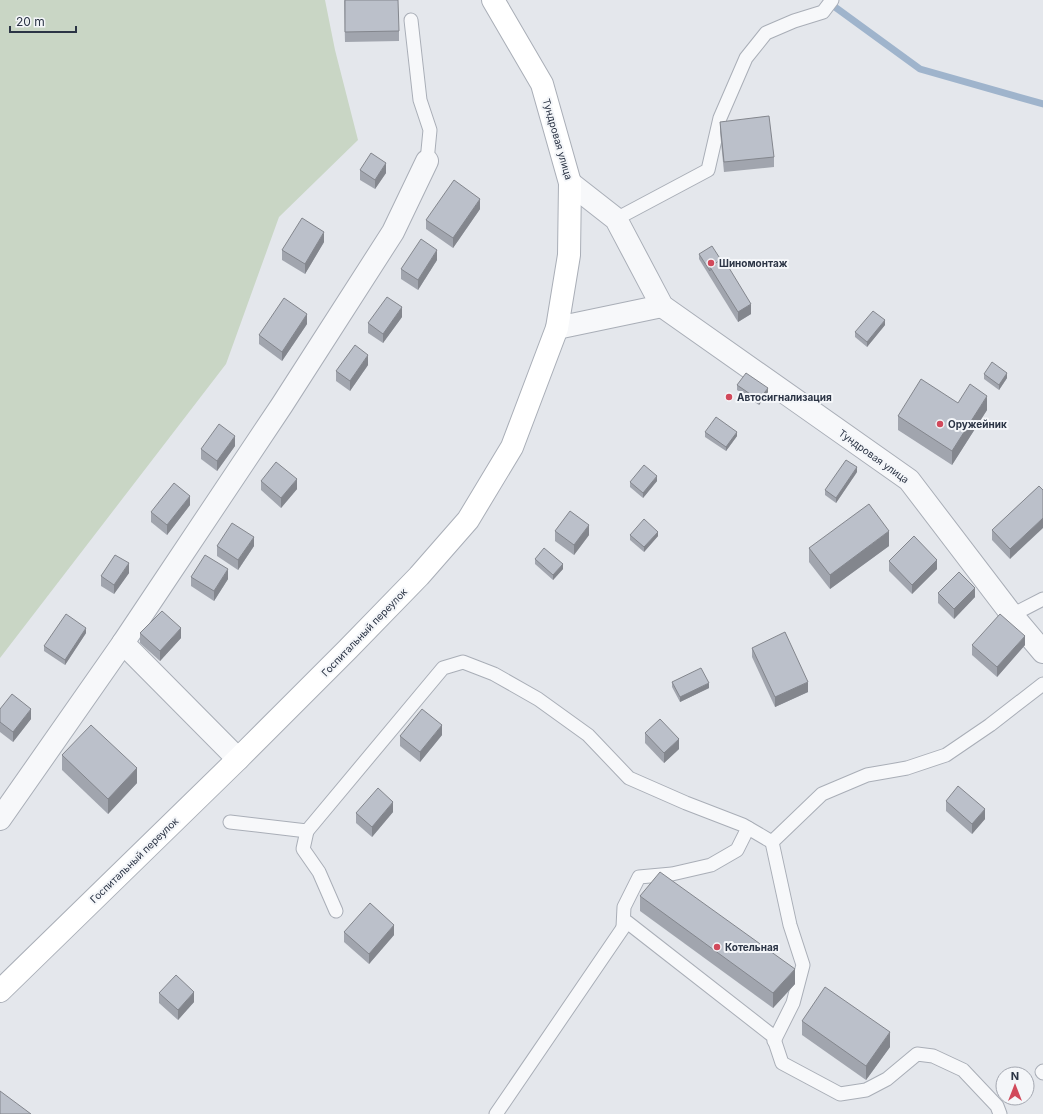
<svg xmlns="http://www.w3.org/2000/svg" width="1043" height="1114" font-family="Inter,sans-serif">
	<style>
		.green { fill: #c9d6c5 }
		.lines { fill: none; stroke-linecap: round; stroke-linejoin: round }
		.stream { stroke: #9fb4cc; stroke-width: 7 }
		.service-casing { stroke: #a9aeb7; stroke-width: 15 }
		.minor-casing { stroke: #a9aeb7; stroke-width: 24 }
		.secondary-casing { stroke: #a9aeb7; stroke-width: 24 }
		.service { stroke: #f7f8fa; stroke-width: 13 }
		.minor { stroke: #f7f8fa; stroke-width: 22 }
		.secondary { stroke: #fff; stroke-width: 22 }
		.wall { fill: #a1a5ae }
		.shaded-wall { fill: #83868d }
		.building { fill: #bbc0ca; stroke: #83868d }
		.poi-dot { fill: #d1495b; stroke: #f4f6f9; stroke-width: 1.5 }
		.labels { text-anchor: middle; stroke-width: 4; stroke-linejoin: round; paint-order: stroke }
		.street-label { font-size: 10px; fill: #2b3445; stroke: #f4f6f9 }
		.poi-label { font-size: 10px; font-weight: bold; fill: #2b3445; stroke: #f4f6f9; text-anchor: start }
	</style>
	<rect width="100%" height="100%" fill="#e4e7ec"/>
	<polygon class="green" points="0,0 325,0 335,50 358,140 279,217 226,364 0,658"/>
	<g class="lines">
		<polyline class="stream" points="828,2 920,69 1043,104"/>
		<defs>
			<g id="service">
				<polyline points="411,20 420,100 430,130 427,161"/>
				<polyline points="616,219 708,170 720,118 746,58 766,33 794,21 823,12 832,0"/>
				<polyline points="1012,615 1043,599"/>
				<polyline points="230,822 307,831 443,668 463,662 494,674 538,699 588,735 629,778 686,803 743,825 772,842"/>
				<polyline points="307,831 303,849 319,872 336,911"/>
				<polyline points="623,927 624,907 639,877 672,874 711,865 737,850 748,828"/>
				<polyline points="774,1041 793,1003 803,965 790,925 772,842 822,794 867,775 907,768 946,755 990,725 1043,684"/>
				<polyline points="1043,1071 1042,1072 1043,1073"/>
				<polyline points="496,1114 627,922 773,1036 782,1063 840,1094 866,1090 887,1079 917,1054 933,1056 963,1070 997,1106 1000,1114"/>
			</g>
			<g id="minor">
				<polyline points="570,183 616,219 662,306 909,480 1012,615 1043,652"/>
				<polyline points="557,328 662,306"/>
				<polyline points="238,759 123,643 282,405 393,232 427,161"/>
				<polyline points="0,819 123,643"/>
			</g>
			<polyline id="secondary" points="0,991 238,759 348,649 419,576 468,520 512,447 557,328 569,255 570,183 542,84 493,0"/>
		</defs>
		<use href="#service" class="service-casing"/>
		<use href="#minor" class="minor-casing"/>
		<use href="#secondary" class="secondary-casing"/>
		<use href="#service" class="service"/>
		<use href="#minor" class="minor"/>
		<use href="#secondary" class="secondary"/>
	</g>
	<g class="wall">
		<polygon points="344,0 399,31 399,41 345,42"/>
		<polygon points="720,122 774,157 774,167 724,172 720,132"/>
		<polygon points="360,170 386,173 375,189 360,180"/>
		<polygon points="480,209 453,248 426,229 426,220"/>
		<polygon points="324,242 305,274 282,260 282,250"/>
		<polygon points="699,254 751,314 738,322 699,259"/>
		<polygon points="437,260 418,290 401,279 401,269"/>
		<polygon points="402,317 383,343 368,333 368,323"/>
		<polygon points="307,324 282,361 259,344 259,335"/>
		<polygon points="885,325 867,347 855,337 855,332"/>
		<polygon points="368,365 350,391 336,381 336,371"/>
		<polygon points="984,374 1007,378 999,390 984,379"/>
		<polygon points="737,385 768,392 759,405 737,390"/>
		<polygon points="958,403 987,410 952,465 898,430 898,416"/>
		<polygon points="705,432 737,436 726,451 705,437"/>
		<polygon points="235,446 217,471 201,459 201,449"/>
		<polygon points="857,472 836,503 825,495 825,490"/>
		<polygon points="261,481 297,489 281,508 261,490"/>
		<polygon points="657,481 643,498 630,487 630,482"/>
		<polygon points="1039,486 1010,559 992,540 992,530"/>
		<polygon points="190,505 167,535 151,522 151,512"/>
		<polygon points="555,531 589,535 574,555 555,541"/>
		<polygon points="630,535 658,536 644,552 630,540"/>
		<polygon points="217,546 254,546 238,570 217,556"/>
		<polygon points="889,546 830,589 809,562 809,548"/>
		<polygon points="535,559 563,569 553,580 535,564"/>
		<polygon points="889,561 937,569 912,594 889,571"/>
		<polygon points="129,573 114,594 101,586 101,576"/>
		<polygon points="191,577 228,579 214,601 191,586"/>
		<polygon points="938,593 975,597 954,619 938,603"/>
		<polygon points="86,633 65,665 44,651 44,646"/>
		<polygon points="140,633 181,638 160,661 140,643"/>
		<polygon points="972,645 1025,645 997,677 972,655"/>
		<polygon points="752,648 808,692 775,707 752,657"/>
		<polygon points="672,682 709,688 680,702 672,687"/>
		<polygon points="0,709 31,719 13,742 0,732"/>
		<polygon points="645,733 679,749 664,763 645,743"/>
		<polygon points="442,735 420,762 400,746 400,736"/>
		<polygon points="62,755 137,783 108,814 62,770"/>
		<polygon points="946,801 985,819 972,834 946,811"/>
		<polygon points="393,812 372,837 356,823 356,813"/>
		<polygon points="640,896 795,984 773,1008 640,911"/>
		<polygon points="344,932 394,935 369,964 344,942"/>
		<polygon points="159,993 194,1002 178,1020 159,1003"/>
		<polygon points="802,1021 890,1047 866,1080 802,1035"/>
	</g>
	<g class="shaded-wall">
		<polygon points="386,163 386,173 375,189 375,180"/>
		<polygon points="480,199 480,209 453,248 453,238"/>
		<polygon points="324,232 324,242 305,274 305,264"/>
		<polygon points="437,250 437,260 418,290 418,280"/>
		<polygon points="751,304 751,314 738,322 738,312"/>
		<polygon points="402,307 402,317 383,343 383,334"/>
		<polygon points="307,314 307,324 282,361 282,352"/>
		<polygon points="885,320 885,325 867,347 867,342"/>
		<polygon points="368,355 368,365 350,391 350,381"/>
		<polygon points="1007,373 1007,378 999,390 999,385"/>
		<polygon points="768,388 768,392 759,405 759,400"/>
		<polygon points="987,396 987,410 952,465 952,451"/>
		<polygon points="737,432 737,436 726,451 726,447"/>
		<polygon points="235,436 235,446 217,471 217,461"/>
		<polygon points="857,467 857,472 836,503 836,498"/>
		<polygon points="657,476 657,481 643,498 643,493"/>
		<polygon points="297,479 297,489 281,508 281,498"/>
		<polygon points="190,496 190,505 167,535 167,525"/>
		<polygon points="1043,518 1043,528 1010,559 1010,549"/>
		<polygon points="589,525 589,535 574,555 574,545"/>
		<polygon points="889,531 889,546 830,589 830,575"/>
		<polygon points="658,532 658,536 644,552 644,547"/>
		<polygon points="254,537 254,546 238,570 238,560"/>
		<polygon points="937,560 937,569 912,594 912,585"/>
		<polygon points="129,563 129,573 114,594 114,585"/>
		<polygon points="563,564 563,569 553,580 553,575"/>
		<polygon points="228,569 228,579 214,601 214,591"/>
		<polygon points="975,588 975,597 954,619 954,609"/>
		<polygon points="86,628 86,633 65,665 65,660"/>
		<polygon points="181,628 181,638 160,661 160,651"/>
		<polygon points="1025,636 1025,645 997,677 997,667"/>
		<polygon points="808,682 808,692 775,707 775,697"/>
		<polygon points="709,683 709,688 680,702 680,697"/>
		<polygon points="31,709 31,719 13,742 13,732"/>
		<polygon points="442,725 442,735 420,762 420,752"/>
		<polygon points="679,739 679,749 664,763 664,753"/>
		<polygon points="137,768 137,783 108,814 108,799"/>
		<polygon points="393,802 393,812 372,837 372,827"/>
		<polygon points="985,809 985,819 972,834 972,824"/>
		<polygon points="394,925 394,935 369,964 369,954"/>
		<polygon points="795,969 795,984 773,1008 773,993"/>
		<polygon points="194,992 194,1002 178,1020 178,1010"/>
		<polygon points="890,1032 890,1047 866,1080 866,1066"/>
	</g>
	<g class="building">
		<polygon points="345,0 398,0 399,31 345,32"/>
		<polygon points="769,116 774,157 724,162 720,122"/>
		<polygon points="371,153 386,163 375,180 360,170"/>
		<polygon points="454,180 480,199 453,238 426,220"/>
		<polygon points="302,218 324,232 305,264 282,250"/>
		<polygon points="421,239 437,250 418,280 401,269"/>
		<polygon points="712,246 721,260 710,267 710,271 699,254"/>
		<polygon points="723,258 751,304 738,312 710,267"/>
		<polygon points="387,297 402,307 383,334 368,323"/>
		<polygon points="284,298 307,314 282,352 259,335"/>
		<polygon points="873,311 885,320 867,342 855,332"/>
		<polygon points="355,345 368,355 350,381 336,371"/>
		<polygon points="992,362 1007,373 999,385 984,374"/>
		<polygon points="746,373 768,388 759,400 737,385"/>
		<polygon points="921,379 958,403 970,384 987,396 952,451 898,416"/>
		<polygon points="716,417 737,432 726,447 705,432"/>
		<polygon points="219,424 235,436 217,461 201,449"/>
		<polygon points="846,460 857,467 836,498 825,490"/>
		<polygon points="276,462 297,479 281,498 261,481"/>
		<polygon points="644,465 657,476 643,493 630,482"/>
		<polygon points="174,483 190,496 167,525 151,512"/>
		<polygon points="1039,486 1043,490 1043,518 1010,549 992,530"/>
		<polygon points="869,504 889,531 830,575 809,548"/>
		<polygon points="570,511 589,525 574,545 555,531"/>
		<polygon points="644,519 658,532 644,547 630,535"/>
		<polygon points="232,523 254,537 238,560 217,546"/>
		<polygon points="914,536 937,560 912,585 889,561"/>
		<polygon points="544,548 563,564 553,575 535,559"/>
		<polygon points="115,555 129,563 114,585 101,576"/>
		<polygon points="205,555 228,569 214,591 191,577"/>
		<polygon points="959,572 975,588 954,609 938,593"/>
		<polygon points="162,611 181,628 160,651 140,633"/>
		<polygon points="66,614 86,628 65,660 44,646"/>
		<polygon points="1000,614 1025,636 997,667 972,645"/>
		<polygon points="785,632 808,682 775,697 752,648"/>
		<polygon points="701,668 709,683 680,697 672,682"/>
		<polygon points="12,694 31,709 13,732 0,722 0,709"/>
		<polygon points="422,709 442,725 420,752 400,736"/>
		<polygon points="660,719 679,739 664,753 645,733"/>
		<polygon points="91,725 137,768 108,799 62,755"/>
		<polygon points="958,786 985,809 972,824 946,801"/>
		<polygon points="378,788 393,802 372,827 356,813"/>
		<polygon points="660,872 795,969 773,993 640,896"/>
		<polygon points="370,903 394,925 369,954 344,932"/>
		<polygon points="176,975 194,992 178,1010 159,993"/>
		<polygon points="825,987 890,1032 866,1066 802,1021"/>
		<polygon points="0,1091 31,1114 0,1114"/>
	</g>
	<g class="poi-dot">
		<circle cx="711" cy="263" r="4"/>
		<circle cx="729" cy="397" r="4"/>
		<circle cx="940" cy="424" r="4"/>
		<circle cx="717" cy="947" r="4"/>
	</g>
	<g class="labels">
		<g class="street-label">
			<text transform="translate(558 139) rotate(74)" y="4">Тундровая улица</text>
			<text transform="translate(874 456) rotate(36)" y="4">Тундровая улица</text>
			<text transform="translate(364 632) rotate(-46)" y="4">Госпитальный переулок</text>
			<text transform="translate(134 860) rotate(-44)" y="4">Госпитальный переулок</text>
		</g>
		<g class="poi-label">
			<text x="719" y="267">Шиномонтаж</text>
			<text x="737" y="401">Автосигнализация</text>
			<text x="948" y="428">Оружейник</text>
			<text x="725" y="951">Котельная</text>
		</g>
	</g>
	<g transform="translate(1015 1086)"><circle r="19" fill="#f4f6f9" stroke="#a4a8b1"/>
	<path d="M0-3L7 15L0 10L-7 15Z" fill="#d1495b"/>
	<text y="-6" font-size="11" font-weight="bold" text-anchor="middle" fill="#2b3445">N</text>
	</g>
	<path d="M10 26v6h66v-6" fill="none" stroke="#2b3445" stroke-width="2"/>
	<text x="16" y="26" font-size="12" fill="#2b3445" stroke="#f4f6f9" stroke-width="3" paint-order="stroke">20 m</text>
</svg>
